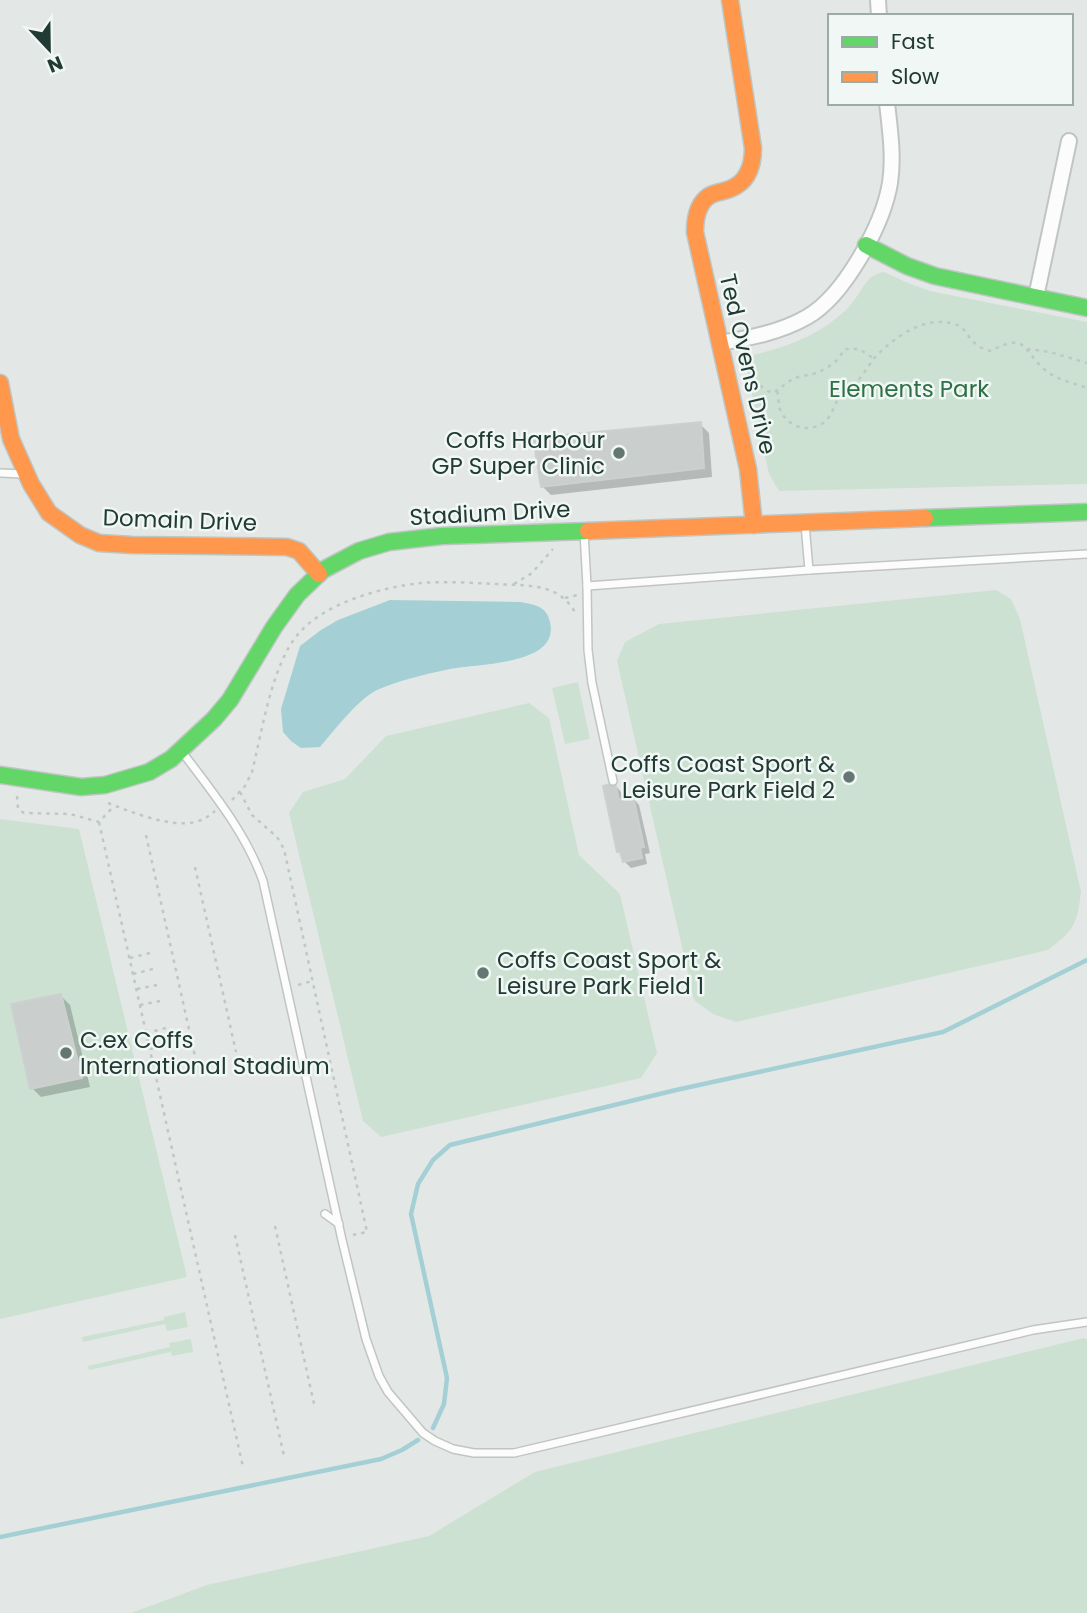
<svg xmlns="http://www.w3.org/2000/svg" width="1087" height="1613" font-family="Poppins,sans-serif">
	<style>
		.green { fill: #cce1d2 }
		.water { fill: #a4d0d5 }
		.shadow { fill: #0003 }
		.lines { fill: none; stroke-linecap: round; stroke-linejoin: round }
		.stream { stroke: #a4d0d5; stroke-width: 4.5 }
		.building { fill: #cacfcd; stroke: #ccd1cf; stroke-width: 2 }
		.lane-casing { stroke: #c0c5c3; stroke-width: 10 }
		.street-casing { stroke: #c0c5c3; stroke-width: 18 }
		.fast-casing { stroke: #bec6c3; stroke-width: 19 }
		.slow-casing { stroke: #bec6c3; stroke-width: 19 }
		.path { stroke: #c0c8c5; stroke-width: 2.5; stroke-dasharray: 3.5 5; stroke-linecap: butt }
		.lane { stroke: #fbfcfb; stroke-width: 7 }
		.street { stroke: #fbfcfb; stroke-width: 14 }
		.fast { stroke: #63d668; stroke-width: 16 }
		.slow { stroke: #ff974d; stroke-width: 16 }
		.poi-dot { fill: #657772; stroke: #f0f7f4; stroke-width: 2.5 }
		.labels { text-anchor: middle; stroke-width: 5; stroke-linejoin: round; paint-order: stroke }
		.street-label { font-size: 23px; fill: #213a33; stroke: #f0f7f4 }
		.park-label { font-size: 23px; fill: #2d7045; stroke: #f0f7f4 }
		.poi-label { font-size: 23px; fill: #213a33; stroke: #f0f7f4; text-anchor: end }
	</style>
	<rect width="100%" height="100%" fill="#e3e8e6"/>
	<g class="green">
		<path d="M884 272 908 283 930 291 1087 322V484L779 491 769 474 746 366 753 355C788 347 819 335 846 310 856 300 861 288 869 279 873 275 879 273 884 272Z"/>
		<path d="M996 590 1011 599 1020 619 1081 892C1077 925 1074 930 1048 950L736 1022 713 1014 694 1000 617 661 625 642 659 624Z"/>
		<polygon points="578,682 590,739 565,744 552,688"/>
		<polygon points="529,703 549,718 579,855 620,894 657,1053 641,1078 381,1137 363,1121 289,813 303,792 345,779 386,736"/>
		<polygon points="0,819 79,829 187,1277 0,1319"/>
		<polygon points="185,1312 188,1327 167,1331 165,1324 83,1342 82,1337 164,1320 164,1317"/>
		<polygon points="1084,1338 1087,1339 1087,1613 131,1613 207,1585 429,1536 535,1472"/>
		<polygon points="191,1339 193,1352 172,1356 171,1352 89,1370 88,1366 170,1347 169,1343"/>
	</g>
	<path class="water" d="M390 600 520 602C531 604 543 605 548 616 568 666 478 663 450 669 426 674 400 680 377 690 358 699 334 731 320 747L301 748 291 741 283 732 281 709 300 646 321 630 338 620Z"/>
	<g class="shadow">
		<polygon points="700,424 709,433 712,477 551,495 542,486"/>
		<polygon points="615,785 621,792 623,800 633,798 639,805 650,853 645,854 647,864 631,868 624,861"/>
		<polygon points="61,996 70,1005 90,1087 41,1097 32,1088"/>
	</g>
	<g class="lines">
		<g class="stream">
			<polyline points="433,1428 444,1404 447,1378 411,1214 418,1184 433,1160 450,1145 676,1090 943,1032 1087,960"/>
			<polyline points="0,1537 381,1459 402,1450 418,1440"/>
		</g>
	</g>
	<g class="building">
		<polygon points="701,422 704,468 541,487 533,438"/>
		<polygon points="615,783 619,800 633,796 644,847 640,848 642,858 623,862 620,852 617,852 603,786"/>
		<polygon points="61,994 82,1078 30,1089 11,1004"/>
	</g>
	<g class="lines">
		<defs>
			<g id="lane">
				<polyline points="0,473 24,474"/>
				<polyline points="805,524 809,570"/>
				<polyline points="584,532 587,586 588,650 592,683 613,781"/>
				<polyline points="587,586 809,570 1087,554"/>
				<path d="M183 753C213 793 246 833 263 881L342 1240 366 1339 379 1376 388 1392 423 1433 435 1441 453 1449 474 1453H514L1033 1330 1087 1322"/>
				<polyline points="325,1214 339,1224"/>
			</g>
			<g id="street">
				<polyline points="878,0 879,16"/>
				<polyline points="1036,297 1069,141"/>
				<path d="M720 343C750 338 781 332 807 317 844 296 883 225 890 183 894 157 890 130 887 103"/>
			</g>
			<g id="fast">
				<polyline points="866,245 907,266 935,276 1087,308"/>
				<polyline points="925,518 1087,512"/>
				<polyline points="0,775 81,787 105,785 149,772 171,759 214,719 230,700 274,627 297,595 323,570 359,551 389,542 442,536 588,531"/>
			</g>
			<g id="slow">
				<path d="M730 0 753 148C753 166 748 182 730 189 723 192 715 192 709 196 697 204 695 219 695 232L748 469 754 525"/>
				<polyline points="0,383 11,439 31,484 49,513 80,535 99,543 132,545 287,547 299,551 319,574"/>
				<polyline points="588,531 925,518"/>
			</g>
		</defs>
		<use href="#lane" class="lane-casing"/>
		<use href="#street" class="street-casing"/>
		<use href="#fast" class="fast-casing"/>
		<use href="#slow" class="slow-casing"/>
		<g class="path">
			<polyline points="1027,349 1050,352 1087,363"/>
			<path d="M745 379C757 379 762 390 773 393L794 378 817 373 827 368 837 360 845 349H859L873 358"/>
			<path d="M777 391C779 398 778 405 781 412 789 427 808 433 823 423 833 416 833 405 840 396 845 389 854 385 860 378 866 371 870 363 876 356 892 340 917 321 941 322 970 323 963 337 980 347 981 348 989 350 990 351 1028 332 1021 349 1045 370 1057 380 1073 383 1087 388"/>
			<polyline points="514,584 532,573 553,549"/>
			<polyline points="565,598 578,595"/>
			<polyline points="240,792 252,815 277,837 284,849 367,1232 353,1235"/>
			<polyline points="17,796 18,809 24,813 70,814 99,822 114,806"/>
			<path d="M232 800 245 786 252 772C262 732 272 662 300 632 327 602 383 587 421 583 446 581 472 583 496 584 527 586 559 582 576 614"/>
			<path d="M108 803C131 812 171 828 195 822 203 820 209 816 215 811"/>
			<polyline points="99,822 243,1467"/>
			<polyline points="146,835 196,1061"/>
			<polyline points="195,867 236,1052"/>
			<polyline points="130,958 150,953"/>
			<polyline points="133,974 153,969"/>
			<polyline points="298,985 312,981"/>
			<polyline points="137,989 157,985"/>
			<polyline points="140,1005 160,1001"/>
			<polyline points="146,1033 166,1028"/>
			<polyline points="150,1049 170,1044"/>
			<polyline points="275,1226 314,1404"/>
			<polyline points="235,1235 284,1456"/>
		</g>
		<use href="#lane" class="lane"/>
		<use href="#street" class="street"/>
		<use href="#fast" class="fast"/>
		<use href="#slow" class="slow"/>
	</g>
	<g class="poi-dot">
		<circle cx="619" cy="453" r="7"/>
		<circle cx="849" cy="777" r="7"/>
		<circle cx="483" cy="973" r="7"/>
		<circle cx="66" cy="1053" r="7"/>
	</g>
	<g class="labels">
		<g class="street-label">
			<text transform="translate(748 364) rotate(77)" y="8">Ted Ovens Drive</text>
			<text transform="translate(490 513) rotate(-3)" y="8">Stadium Drive</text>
			<text transform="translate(180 520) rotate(2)" y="8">Domain Drive</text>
		</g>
		<g class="park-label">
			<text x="909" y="397">Elements Park</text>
		</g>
		<g class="poi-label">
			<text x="605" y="448">Coffs Harbour<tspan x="605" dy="26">GP Super Clinic</tspan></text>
			<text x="835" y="772">Coffs Coast Sport &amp;<tspan x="835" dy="26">Leisure Park Field 2</tspan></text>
			<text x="497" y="968" text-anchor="start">Coffs Coast Sport &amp;<tspan x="497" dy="26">Leisure Park Field 1</tspan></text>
			<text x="80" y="1048" text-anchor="start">C.ex Coffs<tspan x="80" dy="26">International Stadium</tspan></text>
		</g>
	</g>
	<rect x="828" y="14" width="245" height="91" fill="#f0f7f4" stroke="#9daba7" stroke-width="2"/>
	<rect x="842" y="37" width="35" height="10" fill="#63d668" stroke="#9daba7" stroke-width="2"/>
	<text x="891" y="49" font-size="21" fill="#213a33">Fast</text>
	<rect x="842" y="72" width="35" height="10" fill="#ff974d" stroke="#9daba7" stroke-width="2"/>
	<text x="891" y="84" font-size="21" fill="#213a33">Slow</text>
	<g transform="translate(49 49) rotate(158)" stroke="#f0f7f4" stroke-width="5" paint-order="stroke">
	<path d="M0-5L12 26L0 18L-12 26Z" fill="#213a33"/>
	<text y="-10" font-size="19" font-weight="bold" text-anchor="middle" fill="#213a33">N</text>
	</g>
</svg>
